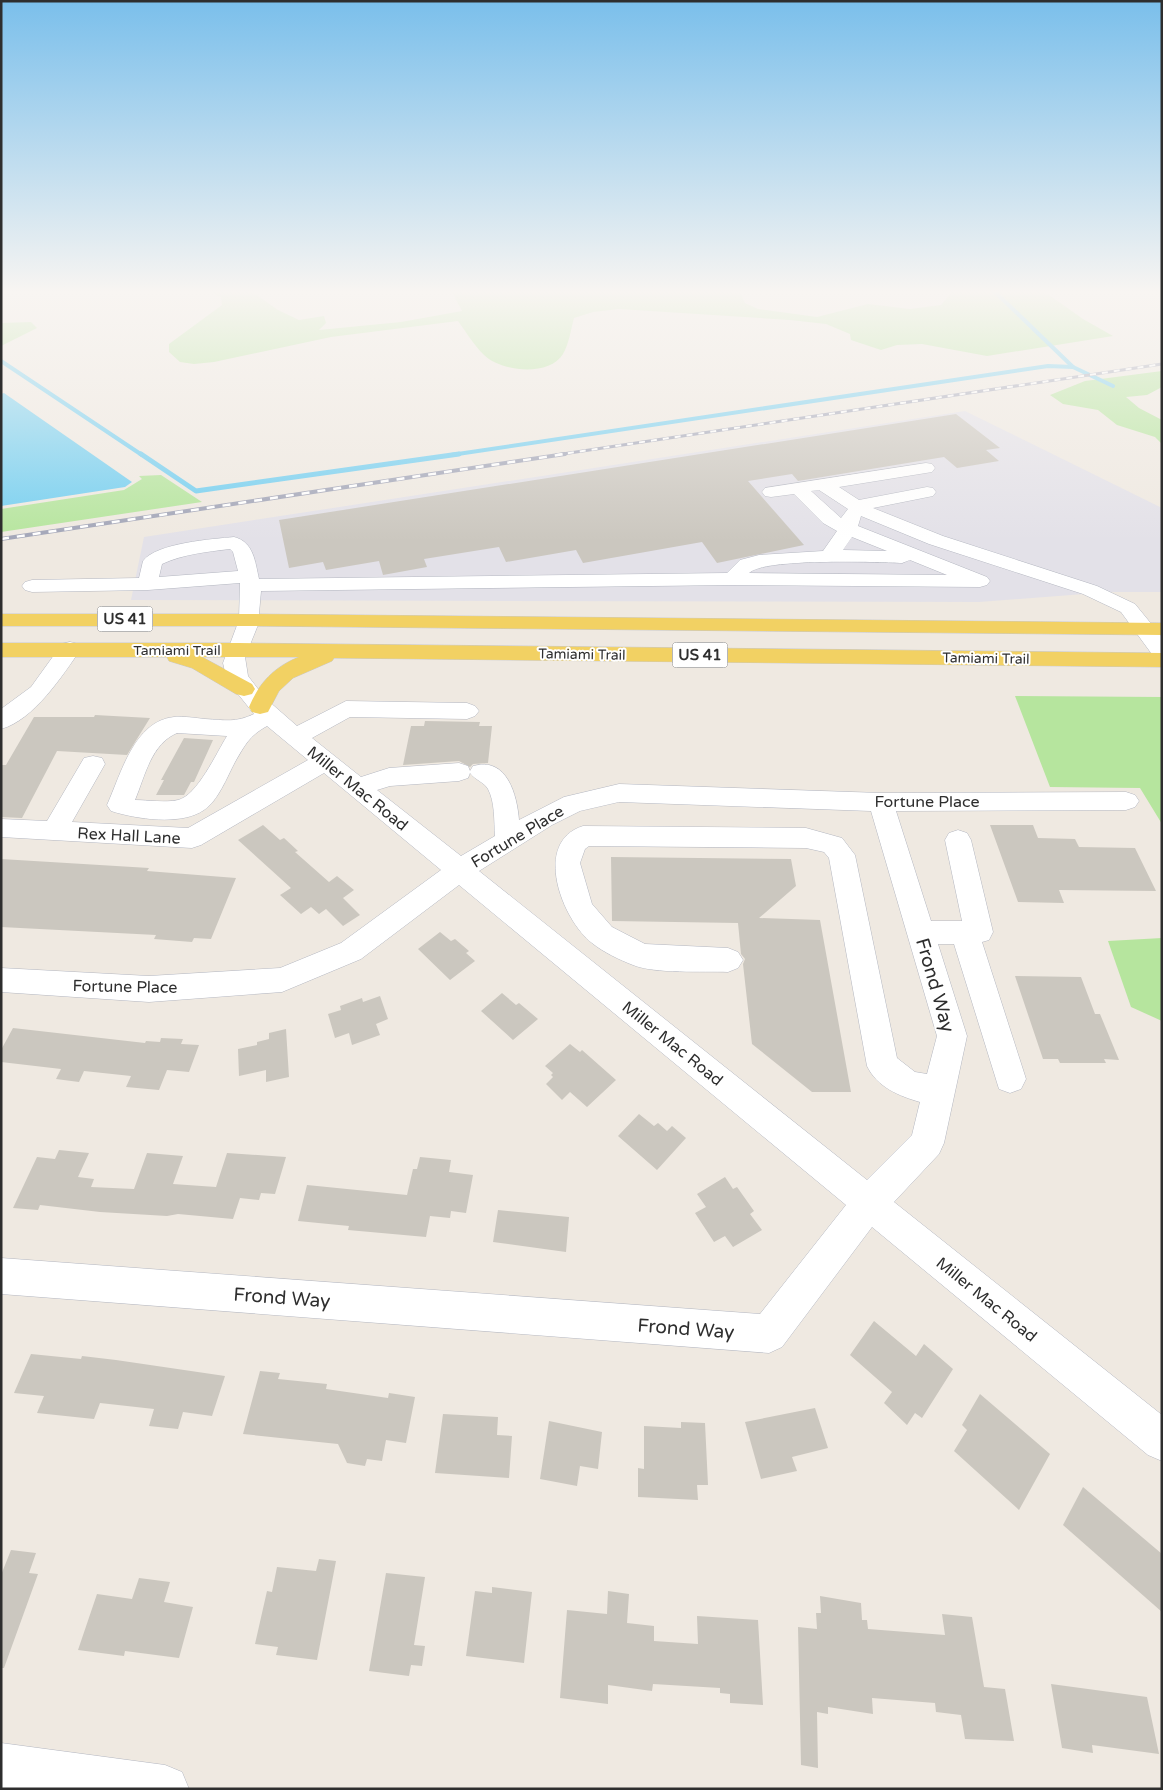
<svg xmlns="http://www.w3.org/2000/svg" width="1163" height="1790" font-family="'Varela Round',sans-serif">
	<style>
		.industrial { fill: #e3e1e8 }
		.green { fill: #b6e59e }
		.water { fill: #75cff0 }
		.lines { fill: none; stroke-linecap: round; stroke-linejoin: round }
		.stream-far1 { stroke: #75cff0; stroke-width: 4 }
		.stream { stroke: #75cff0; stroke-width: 5 }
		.building { fill: #cbc7bf }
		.minor-casing { stroke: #b4b7c1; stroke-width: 1 }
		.major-casing { stroke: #c9c9c9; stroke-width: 1 }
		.minor { fill: #fff; fill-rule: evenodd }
		.major { fill: #f2d163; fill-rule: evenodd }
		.rail-far1-casing { stroke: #a3a6b8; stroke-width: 3 }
		.rail-casing { stroke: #a3a6b8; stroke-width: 4 }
		.rail-far1 { stroke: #fff; stroke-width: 2; stroke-dasharray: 6; stroke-linecap: butt }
		.rail { stroke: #fff; stroke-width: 2.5; stroke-dasharray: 8; stroke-linecap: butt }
		.labels { text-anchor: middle; stroke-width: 4; stroke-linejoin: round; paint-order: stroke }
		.far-street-label { font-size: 14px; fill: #2e2e2e; stroke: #fff }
		.shield { fill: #fff; stroke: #6d6d6d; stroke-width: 1 }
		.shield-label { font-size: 15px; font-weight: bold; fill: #2e2e2e }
		.street-label { font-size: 16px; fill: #2e2e2e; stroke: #fff }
		.near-street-label { font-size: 19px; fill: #2e2e2e; stroke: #fff }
	</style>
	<rect width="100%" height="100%" fill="#efe9e1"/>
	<polygon class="industrial" points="965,411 1162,508 1162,592 1110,592 979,602 131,600 144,537"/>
	<g class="green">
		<path d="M206 290H253L254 293 278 310 299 320 324 316 326 323 319 330 401 322 462 311 451 290H718L740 293 745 303 758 309 817 317 868 304 910 309 941 305 951 293 948 290H1042L1083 319 1113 336 987 356 922 344 897 345 881 350 851 340 850 334 826 324 790 320 619 309 593 312 574 318C571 329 569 344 563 354 549 377 500 372 483 354 474 345 466 332 458 321L331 337 214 362 194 364 180 362 169 352V344L222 305 221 297Z"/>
		<polygon points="31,322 37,328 1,346 1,323"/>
		<polygon points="1162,371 1162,387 1147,395 1126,397 1139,408 1162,420 1162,444 1155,437 1117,425 1098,410 1063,404 1050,395 1085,381"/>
		<polygon points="161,475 202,502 1,532 1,509 124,490 142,479 139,476"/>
		<polygon points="1015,696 1162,697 1162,824 1140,788 1050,787"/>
		<polygon points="1162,938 1162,1021 1131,1007 1108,941"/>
	</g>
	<polygon class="water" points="4,393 132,482 125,487 1,506 1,394"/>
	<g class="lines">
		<g class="stream-far1">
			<polyline points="993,290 1073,367"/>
			<polyline points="1,361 142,455"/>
			<polyline points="451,455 1048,366 1073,367 1113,386"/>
		</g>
		<polyline class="stream" points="141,454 196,491 459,454"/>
	</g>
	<g class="building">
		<polygon points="956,414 1000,448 986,450 999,461 957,468 944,457 798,481 792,474 748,481 804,545 717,563 702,542 583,563 576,550 506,562 499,547 424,559 427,567 383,575 379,561 326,570 323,562 289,568 279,520"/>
		<polygon points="95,715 150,718 127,755 57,751 22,818 1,817 1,765 6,765 34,717 94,717"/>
		<polygon points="425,721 480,722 479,726 492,726 488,763 473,764 470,767 459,761 403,765 411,726 424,726"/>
		<polygon points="184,738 213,740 194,782 191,782 184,795 156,795 164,780 161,780"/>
		<polygon points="263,825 280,840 284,838 298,851 295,852 329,882 337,876 354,890 343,898 360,915 343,926 326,909 319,914 311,907 301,914 280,895 291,888 238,840"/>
		<polygon points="990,825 1033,825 1038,838 1075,839 1079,847 1135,848 1156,891 1059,890 1064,903 1018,902"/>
		<polygon points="611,857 791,859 796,886 759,918 820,920 851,1092 812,1092 752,1044 743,964 745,959 741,954 738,923 612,921"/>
		<polygon points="1,859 149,868 147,871 236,878 211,939 194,938 192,942 154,939 156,935 1,927"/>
		<polygon points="440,932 451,941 455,939 469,951 466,953 475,961 450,980 418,949"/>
		<polygon points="1015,976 1081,977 1095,1014 1100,1014 1119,1060 1104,1059 1106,1063 1060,1063 1058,1059 1043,1059"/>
		<polygon points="502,993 516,1005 519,1003 538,1019 513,1040 481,1011"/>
		<polygon points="380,996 388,1019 376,1024 380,1035 352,1045 349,1033 335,1038 328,1014 341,1010 340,1006 362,998 363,1002"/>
		<polygon points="13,1028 145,1043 146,1041 160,1042 161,1038 183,1039 181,1044 199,1045 189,1072 167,1070 159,1090 126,1087 131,1076 84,1071 79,1082 56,1079 61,1069 1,1062 1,1050"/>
		<polygon points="286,1029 289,1077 266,1082 266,1070 239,1076 238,1049 257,1045 257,1042 269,1039 269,1033"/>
		<polygon points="570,1044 580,1052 582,1050 616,1080 587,1107 570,1092 562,1100 546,1084 553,1077 551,1075 553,1073 545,1066"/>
		<polygon points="639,1114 654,1126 658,1123 667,1131 672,1126 686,1138 657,1170 618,1136"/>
		<polygon points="59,1150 89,1153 78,1177 94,1179 91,1187 134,1189 147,1153 183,1156 173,1184 216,1187 227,1153 286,1157 275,1194 261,1193 259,1200 240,1198 233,1219 178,1214 167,1216 100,1212 40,1205 38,1210 13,1208 37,1157 55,1159"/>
		<polygon points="420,1157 451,1160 449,1172 473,1175 466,1213 451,1211 450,1218 430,1216 426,1237 348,1230 349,1226 298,1221 307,1185 407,1195 413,1169 417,1169"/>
		<polygon points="725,1177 733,1189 737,1187 754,1211 750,1214 762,1230 733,1247 725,1236 714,1242 695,1213 706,1207 697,1194"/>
		<polygon points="498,1210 569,1217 566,1252 493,1242"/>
		<polygon points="874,1321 916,1356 924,1344 953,1369 922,1418 915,1413 907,1425 884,1403 892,1392 850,1355"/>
		<polygon points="31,1354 81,1359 82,1356 116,1360 225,1376 212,1416 183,1412 178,1429 149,1426 154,1409 100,1403 94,1419 37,1413 44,1396 14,1393"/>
		<polygon points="260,1371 280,1373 278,1379 327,1384 326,1389 388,1398 389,1393 415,1397 406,1443 386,1440 382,1461 367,1459 365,1466 347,1463 338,1444 243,1434"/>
		<polygon points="980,1394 1050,1454 1019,1510 954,1451 967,1430 962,1425"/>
		<polygon points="815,1408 828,1448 792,1457 797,1471 761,1479 745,1422"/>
		<polygon points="443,1414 498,1417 497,1435 512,1436 509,1478 435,1473"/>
		<polygon points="549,1421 602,1432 598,1469 580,1466 577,1486 540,1479"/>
		<polygon points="681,1422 705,1423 708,1485 697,1485 698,1500 638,1497 638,1468 644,1469 644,1426 681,1428"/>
		<polygon points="1083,1487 1162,1554 1162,1612 1063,1525"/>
		<polygon points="11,1550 36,1553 29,1573 38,1574 4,1668 1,1668 1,1575"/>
		<polygon points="319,1559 336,1561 317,1660 276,1655 278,1647 255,1644 267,1591 272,1592 277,1567 316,1571"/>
		<polygon points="386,1573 425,1577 414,1645 425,1646 422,1666 411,1665 409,1676 369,1671"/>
		<polygon points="139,1578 170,1582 164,1602 193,1607 179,1658 125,1651 124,1656 78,1650 97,1594 132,1599"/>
		<polygon points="492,1587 532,1592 524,1663 466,1656 475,1591 492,1593"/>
		<polygon points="608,1591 629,1594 627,1623 654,1626 654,1641 698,1644 697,1616 758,1620 763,1705 730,1703 730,1694 720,1693 720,1688 653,1684 652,1691 608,1685 608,1704 560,1698 567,1610 607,1614"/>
		<polygon points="820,1596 861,1603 862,1620 867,1620 868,1629 945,1635 942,1614 972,1617 984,1687 1005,1689 1014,1741 965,1739 961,1715 936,1712 935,1703 872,1698 873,1714 828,1707 828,1714 817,1712 818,1768 801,1765 798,1627 817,1629 816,1613 821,1613"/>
		<polygon points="1051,1684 1147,1697 1159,1754 1092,1745 1093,1753 1062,1748"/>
	</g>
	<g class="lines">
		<defs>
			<g id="minor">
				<path d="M926 463 932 464 935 468 932 472 839 487 859 500 927 487 933 488 936 492 933 496 873 508 943 536 1097 586 1135 604 1162 637V659L1154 657 1121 612 1083 594 929 544 861 516 858 526 987 577 990 581 987 585 980 587 733 585 261 591 258 625 245 657 248 676 265 698 297 726 346 701 467 703 475 706 479 711 475 716 467 719 350 717 312 738 361 777 389 768 459 763 468 766 470 771 473 766C507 756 517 795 519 820L564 797 619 784 881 793 1126 792 1135 795 1139 801 1135 807 1126 810 896 811 931 921H962L945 840 949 833 958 830 967 833 971 840 993 932 989 940 982 942 1026 1079 1021 1089 1010 1093 999 1089 954 944H938L967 1036 944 1143 939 1154 894 1202 1162 1415V1461L1148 1455 872 1227 782 1347 769 1353 1 1294V1258L760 1314 846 1205 459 885 361 959 282 992 149 1002 1 992V968L149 976 280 968 341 943 441 870 324 773 201 845 192 848 1 837V819L47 821 84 758 93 756 102 758 105 764 72 822 188 828 308 760 267 726C249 736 245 745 235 762 227 777 218 801 204 810 181 826 136 819 111 811L107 805C121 774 134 721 174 717 184 716 195 718 205 719 226 720 235 723 254 714L234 689 226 676 223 663 239 620 240 583 148 590 32 592 25 590 22 586 25 582 32 580 139 578 143 561C156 543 213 539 234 537 254 542 255 562 259 579L727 573 740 560 759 555 823 551 837 531 823 523 794 494 771 497 765 496 762 492 765 488ZM819 490 848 509 841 518 811 491ZM852 537 887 551 843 550ZM230 549 233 552 238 571 159 577 162 564C184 554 206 552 230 549ZM910 560 947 575 749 573C764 558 875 562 902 563ZM177 733 227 736C217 752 197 796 178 800 165 803 148 800 135 800 145 776 151 744 177 733ZM470 773C475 780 484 782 488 789 495 802 494 821 495 836L461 856 377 790 390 786 459 781 468 778ZM619 802 871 811 937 1036 927 1074 915 1072 897 1058 855 855 842 838 806 828 583 826C532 842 562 920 592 943 603 952 620 960 633 965 655 974 703 971 728 972L738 968 743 960 738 952 728 948 645 944 612 927 592 904 580 863 585 849 589 846 806 848 824 852 829 858 867 1066C877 1087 899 1096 920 1102L912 1135 867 1180 479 871 552 825 580 811Z"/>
				<path d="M70 642 78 644 81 649C62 676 34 720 1 729V709L31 687 62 644Z"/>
				<polygon points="1,1743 165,1765 182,1772 189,1789 1,1789"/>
			</g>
			<g id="major">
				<polygon points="1,614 249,614 1162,623 1162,635 249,626 1,626"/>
				<path d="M1 643H238L1162 653V667L334 658 332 661 293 678 279 691 268 712 260 714 252 712 249 707C259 683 274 667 299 657H202L252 684 255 689 252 694 244 696 236 694 192 668 169 661 167 657H1Z"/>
			</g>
		</defs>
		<use href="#minor" class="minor-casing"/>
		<use href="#major" class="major-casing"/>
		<use href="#minor" class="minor"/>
		<use href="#major" class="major"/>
		<defs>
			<polyline id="rail-far1" points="556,455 1162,364"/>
			<polyline id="rail" points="1,539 565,454"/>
		</defs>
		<use href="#rail-far1" class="rail-far1-casing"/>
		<use href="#rail" class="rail-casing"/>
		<use href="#rail-far1" class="rail-far1"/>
		<use href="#rail" class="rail"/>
	</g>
	<linearGradient id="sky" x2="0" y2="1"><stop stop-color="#7abfeb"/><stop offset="0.54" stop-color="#f8f5f2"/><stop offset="1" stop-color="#f8f5f2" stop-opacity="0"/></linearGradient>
	<rect width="1163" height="541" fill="url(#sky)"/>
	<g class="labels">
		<g class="far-street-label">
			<text x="177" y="655">Tamiami Trail</text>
			<text transform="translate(582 654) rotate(1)" y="5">Tamiami Trail</text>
			<text transform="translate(986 658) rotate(1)" y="5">Tamiami Trail</text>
		</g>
		<g class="shield">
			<rect x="97.5" y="606.5" width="55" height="25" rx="4"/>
			<rect x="672.5" y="642.5" width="55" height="25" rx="4"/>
		</g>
		<g class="shield-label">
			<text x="125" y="624">US 41</text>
			<text x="700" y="660">US 41</text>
		</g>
		<g class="street-label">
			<text transform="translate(358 788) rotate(39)" y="6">Miller Mac Road</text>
			<text x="927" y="807">Fortune Place</text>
			<text transform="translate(129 835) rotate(3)" y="6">Rex Hall Lane</text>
			<text transform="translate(517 836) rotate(-31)" y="6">Fortune Place</text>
			<text transform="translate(125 986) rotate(1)" y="6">Fortune Place</text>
			<text transform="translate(673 1043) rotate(39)" y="6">Miller Mac Road</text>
			<text transform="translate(987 1299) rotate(39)" y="6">Miller Mac Road</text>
		</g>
		<g class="near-street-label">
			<text transform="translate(936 985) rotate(74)" y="7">Frond Way</text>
			<text transform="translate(282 1297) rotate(4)" y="7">Frond Way</text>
			<text transform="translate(686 1328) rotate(4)" y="7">Frond Way</text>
		</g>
	</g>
	<rect width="1163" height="1790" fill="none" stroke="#2e2e2e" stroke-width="5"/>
</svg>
